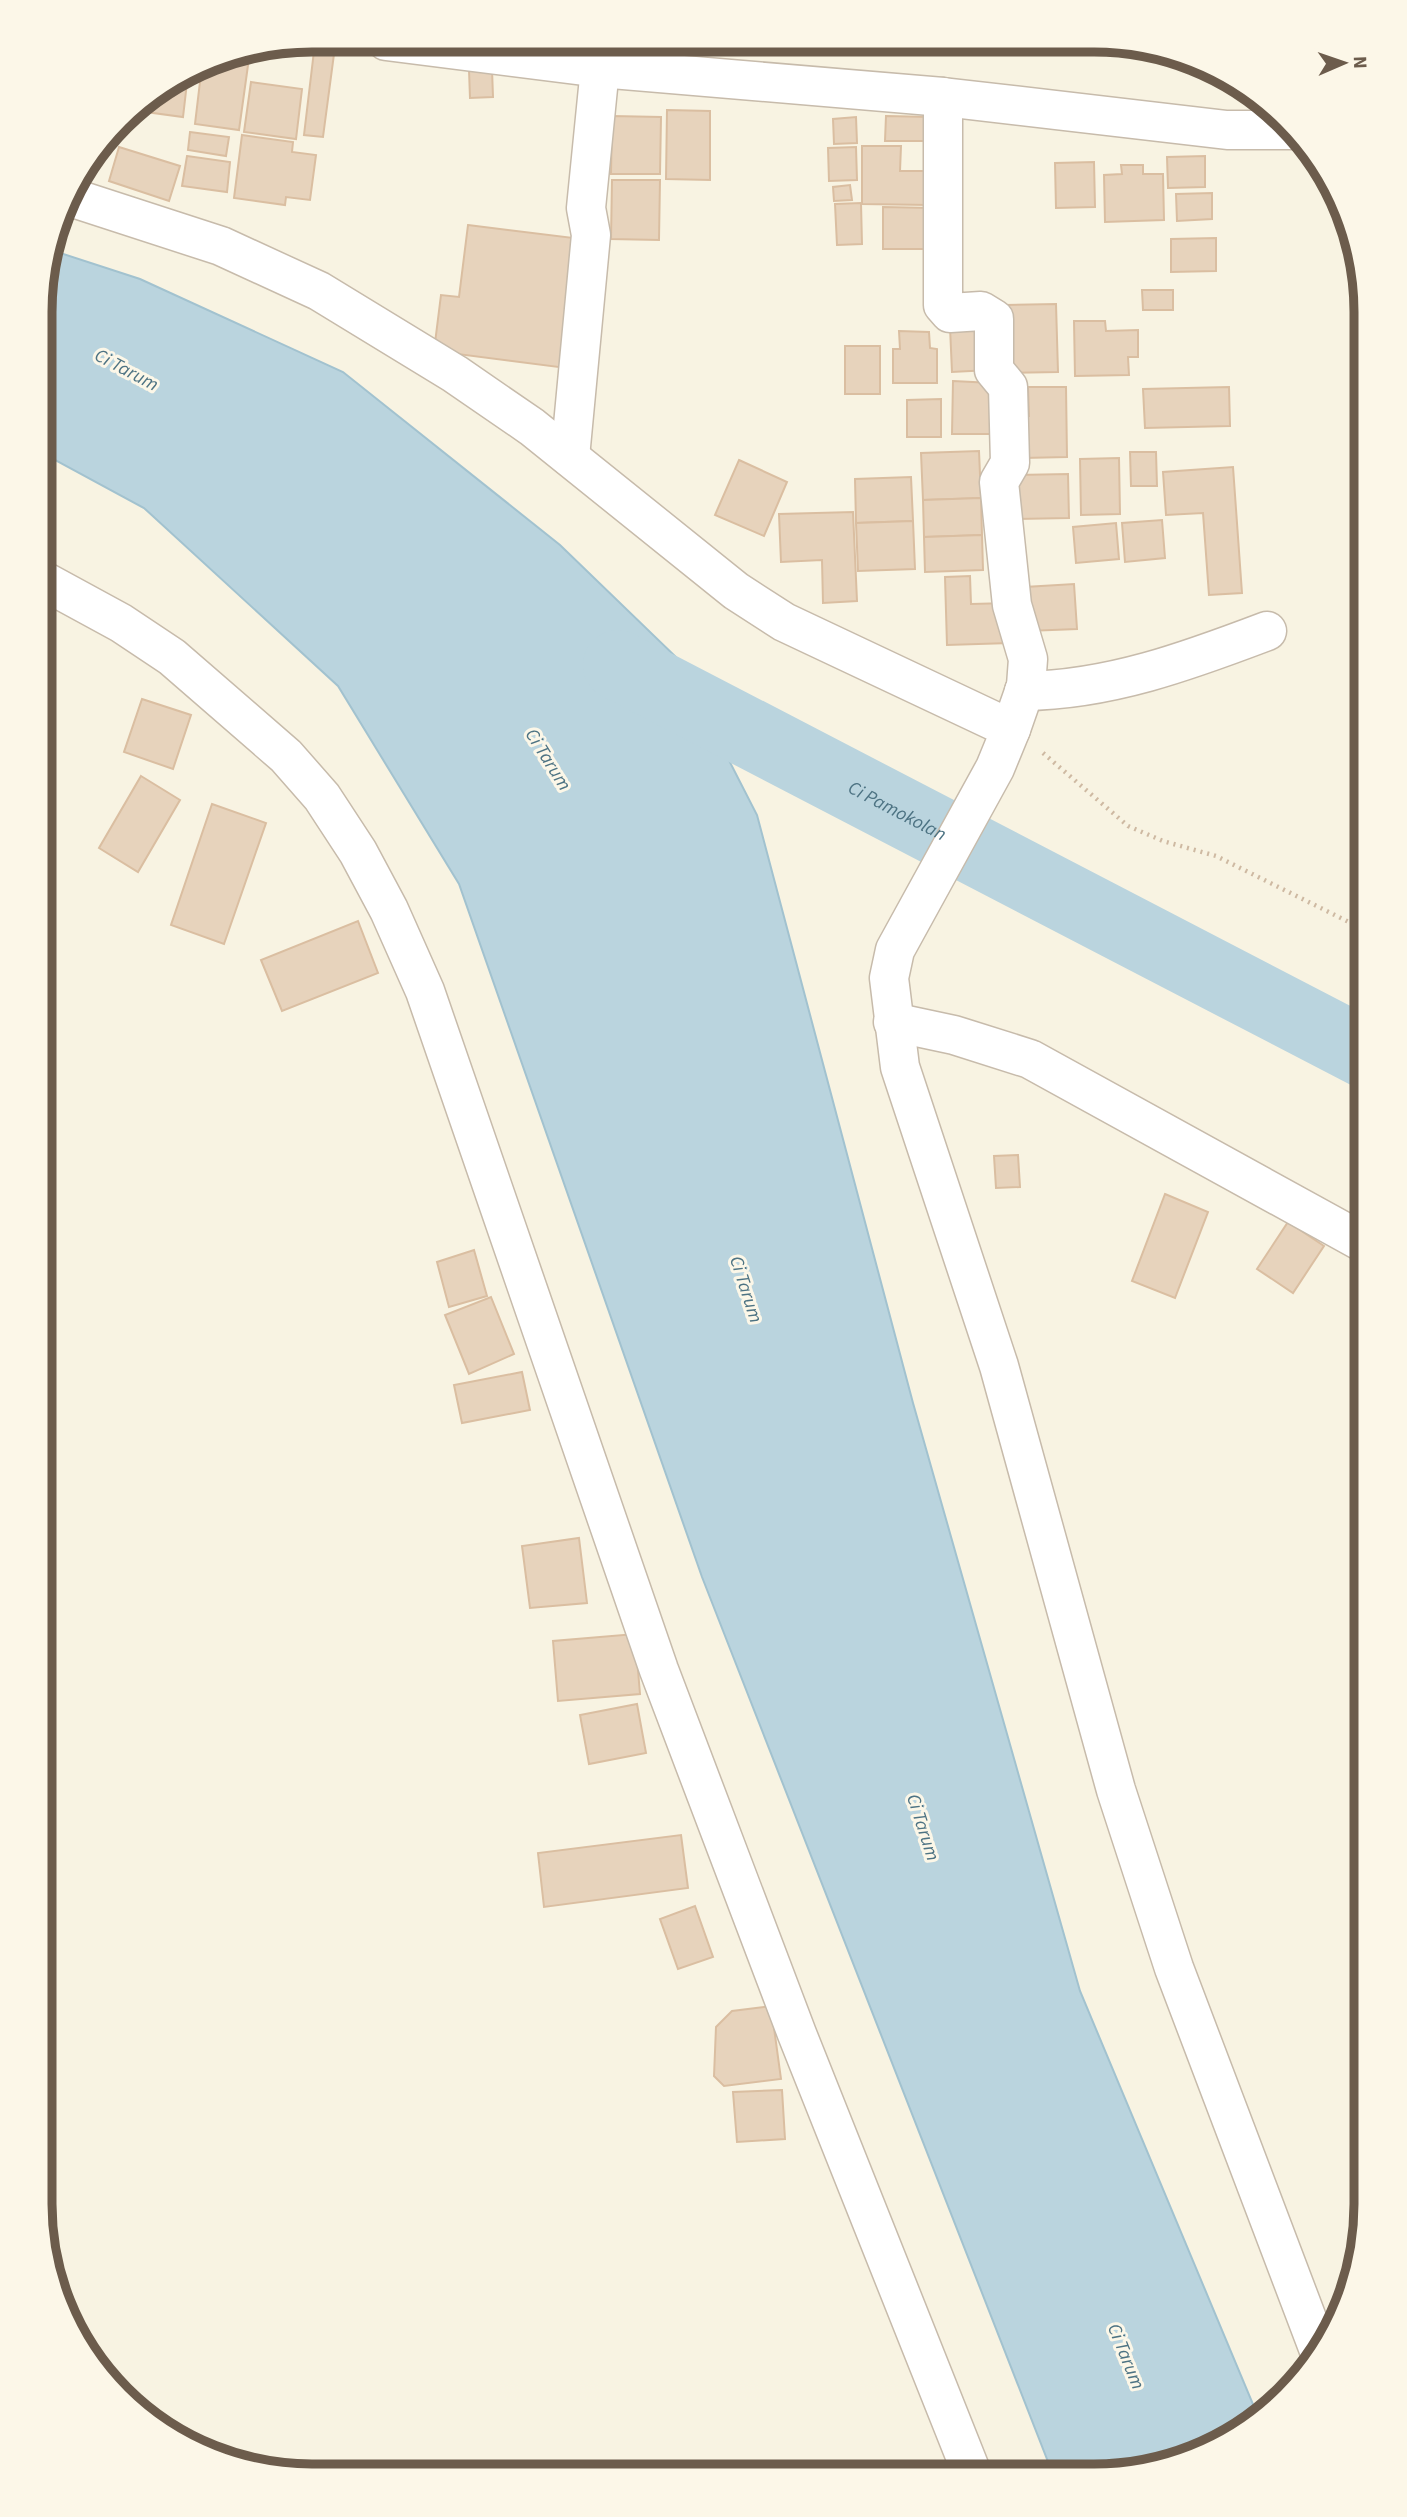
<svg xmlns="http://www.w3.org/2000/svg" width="1407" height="2517" font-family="'Source Sans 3',sans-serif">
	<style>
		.water { fill: #bad4de; stroke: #a2c2cf; stroke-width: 2 }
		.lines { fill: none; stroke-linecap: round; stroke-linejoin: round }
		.river { stroke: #bad4de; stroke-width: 70 }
		.building { fill: #e7d3bc; stroke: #dabea1; stroke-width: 2 }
		.minor-casing { stroke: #c7bbab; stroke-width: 41 }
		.path { stroke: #ceb9a2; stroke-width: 4.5; stroke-dasharray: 2 5; stroke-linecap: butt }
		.minor { stroke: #fff; stroke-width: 38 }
		.labels { text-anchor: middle; stroke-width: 6; stroke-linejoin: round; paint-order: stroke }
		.water-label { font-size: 19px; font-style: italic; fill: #4d7383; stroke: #fcf7e8 }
		.rim { fill: none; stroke: #6c5c4c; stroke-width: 9 }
	</style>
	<rect width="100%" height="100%" fill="#f8f3e2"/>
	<polygon class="water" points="51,250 140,279 343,372 560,545 676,657 757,815 913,1403 1080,1991 1260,2421 1182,2462 1094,2477 1054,2477 702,1577 459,884 338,686 144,508 42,453 43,278"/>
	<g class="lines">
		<path class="river" id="s1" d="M618 665 1367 1054"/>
	</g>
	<g class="building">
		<polygon points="314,51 334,54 323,137 304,135"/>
		<polygon points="233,56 249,58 239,130 195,124 202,65"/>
		<polygon points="492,69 493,97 470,98 469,70"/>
		<polygon points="188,74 183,117 131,110 133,108"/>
		<polygon points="251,82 302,89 296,139 244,132"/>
		<polygon points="667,110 710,111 710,180 666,179"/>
		<polygon points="612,116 661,117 660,174 611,174"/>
		<polygon points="886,116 931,117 931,141 885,141"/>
		<polygon points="856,117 857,143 834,144 833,119"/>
		<polygon points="190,132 229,137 226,156 188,150"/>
		<polygon points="242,135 293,142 292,152 316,155 310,200 286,197 285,205 234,198"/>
		<polygon points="862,146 901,146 900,171 930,171 929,205 862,204"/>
		<polygon points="119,147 180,166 169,201 109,181"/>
		<polygon points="856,147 857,180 829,181 828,148"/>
		<polygon points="187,156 230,162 227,192 182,186"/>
		<polygon points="1205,156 1205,187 1168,188 1167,157"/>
		<polygon points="1094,162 1095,207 1056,208 1055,163"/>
		<polygon points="1121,165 1143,165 1143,174 1163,174 1164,220 1105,222 1104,175 1122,174"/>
		<polygon points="612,180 660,180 659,240 611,239"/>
		<polygon points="850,185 852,200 834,201 833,187"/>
		<polygon points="1212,193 1212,219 1177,221 1176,194"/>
		<polygon points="861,203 862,244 837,245 835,204"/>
		<polygon points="883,207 934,208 934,249 883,249"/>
		<polygon points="468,225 582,239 566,368 434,351 441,295 459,297"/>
		<polygon points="1216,238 1216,271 1171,272 1171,239"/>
		<polygon points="1142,290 1173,290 1173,310 1143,310"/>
		<polygon points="1056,304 1058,372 1007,373 1006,305"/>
		<polygon points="1074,321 1105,321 1106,331 1138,330 1138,357 1128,357 1129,375 1075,376"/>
		<polygon points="988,325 990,370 952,372 950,327"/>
		<polygon points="899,331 929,332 930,348 937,349 937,383 893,383 893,349 900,349"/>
		<rect x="845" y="346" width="35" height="48"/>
		<polygon points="953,381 992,383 991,434 952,434"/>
		<polygon points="1028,387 1066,387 1067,457 1023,458 1022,416 1029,416"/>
		<polygon points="1229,387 1230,426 1145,428 1143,389"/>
		<polygon points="941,399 941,437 907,437 907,400"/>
		<polygon points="979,451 981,498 923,500 921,453"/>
		<polygon points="1130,452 1156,452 1157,486 1131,486"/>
		<polygon points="1119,458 1120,514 1081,515 1080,459"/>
		<polygon points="739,460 787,482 764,536 715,515"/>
		<polygon points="1233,467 1242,593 1209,595 1203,513 1166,515 1163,472"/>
		<polygon points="1068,474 1069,518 1017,519 1016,475"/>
		<polygon points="911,477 913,521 856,523 855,479"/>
		<polygon points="981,498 982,535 924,537 923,500"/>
		<polygon points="853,512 857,601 823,603 822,560 781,562 779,514"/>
		<polygon points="1162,520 1165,558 1125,562 1122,523"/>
		<polygon points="913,521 915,569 858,571 856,523"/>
		<polygon points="1116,523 1119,559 1076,563 1073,527"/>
		<polygon points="982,535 983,570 925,572 924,537"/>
		<polygon points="970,576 971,604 1009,603 1010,643 947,645 945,577"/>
		<polygon points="1074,584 1077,629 1027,631 1025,587"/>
		<polygon points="142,699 191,715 173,769 124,752"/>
		<polygon points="141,776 180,800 138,872 99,848"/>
		<polygon points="212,804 266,823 224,944 171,925"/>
		<polygon points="358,921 378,973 282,1011 261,960"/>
		<polygon points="1018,1155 1020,1187 996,1188 994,1156"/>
		<polygon points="1165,1194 1208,1212 1175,1298 1132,1281"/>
		<polygon points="1288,1222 1324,1246 1293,1293 1257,1269"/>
		<polygon points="474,1250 487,1296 449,1307 437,1262"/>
		<polygon points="491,1297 514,1354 469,1374 445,1315"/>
		<polygon points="522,1372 530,1410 462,1423 454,1385"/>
		<polygon points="579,1538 587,1603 530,1608 522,1546"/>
		<polygon points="635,1634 640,1694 558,1701 553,1641"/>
		<polygon points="637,1704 646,1753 589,1764 580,1715"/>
		<polygon points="681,1835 688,1888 544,1907 538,1853"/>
		<polygon points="695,1906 713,1957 678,1969 660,1919"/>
		<polygon points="771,2006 781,2079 724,2086 714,2076 716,2027 732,2011"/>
		<polygon points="782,2090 785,2139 737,2142 733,2092"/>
	</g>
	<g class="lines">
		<defs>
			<g id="minor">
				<polyline points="386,41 600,68 943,97 1227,130 1293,130"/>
				<polyline points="943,97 943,305 950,313 981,311 994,319 994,370 1008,387 1010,463 999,482 1012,605 1028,659 1026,686 1011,729"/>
				<polyline points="67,196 221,246 319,291 455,374 532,427 736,591 784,622 1011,729 995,768 895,950 889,978 900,1067 999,1366 1116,1790 1174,1968 1320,2353"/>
				<polyline points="570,457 591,235 586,208 600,68"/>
				<polyline points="42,580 121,623 172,657 286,756 322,797 358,852 389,910 425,991 659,1670 797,2034 973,2476"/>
				<path d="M1024 691C1109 690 1188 661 1267 631"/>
				<polyline points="893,1022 954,1035 1030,1059 1366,1244"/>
			</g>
		</defs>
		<use href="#minor" class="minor-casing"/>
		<polyline class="path" points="1043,753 1128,826 1163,841 1216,856 1367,931"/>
		<use href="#minor" class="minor"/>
	</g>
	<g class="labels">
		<g class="water-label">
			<text transform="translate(127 369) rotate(28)" y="7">Ci Tarum</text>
			<text transform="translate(549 759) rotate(58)" y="7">Ci Tarum</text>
			<text dy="7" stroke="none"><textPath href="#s1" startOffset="315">Ci Pamokolan</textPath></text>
			<text transform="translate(747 1289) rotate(72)" y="7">Ci Tarum</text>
			<text transform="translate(924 1827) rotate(72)" y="7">Ci Tarum</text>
			<text transform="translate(1127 2356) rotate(68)" y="7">Ci Tarum</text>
		</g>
	</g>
	<path d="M0 0H1407V2517H0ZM312 52H1094A260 260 0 0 1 1354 312V2204A260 260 0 0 1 1094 2464H312A260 260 0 0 1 52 2204V312A260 260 0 0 1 312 52Z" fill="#fcf7e8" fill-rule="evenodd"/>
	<path class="rim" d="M312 52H1094A260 260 0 0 1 1354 312V2204A260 260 0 0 1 1094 2464H312A260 260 0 0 1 52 2204V312A260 260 0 0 1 312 52Z"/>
	<g transform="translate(1344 63) rotate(88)" stroke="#fcf7e8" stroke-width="5" paint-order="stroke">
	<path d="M0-5L12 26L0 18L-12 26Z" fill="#6c5c4c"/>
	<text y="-10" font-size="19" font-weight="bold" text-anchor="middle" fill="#6c5c4c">N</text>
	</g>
</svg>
